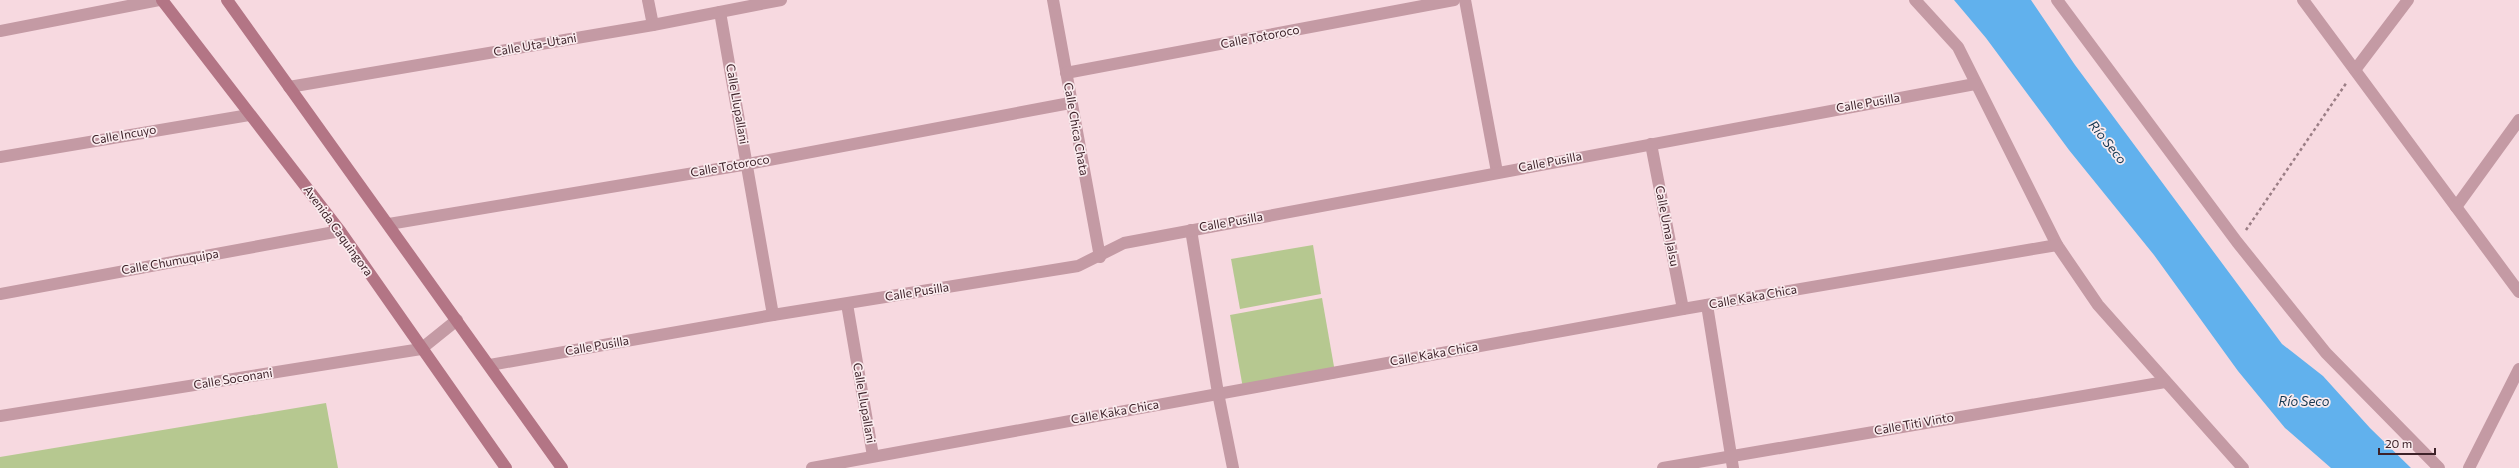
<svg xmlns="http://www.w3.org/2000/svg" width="2519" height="468" font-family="Commissioner,sans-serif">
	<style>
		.green { fill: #b6c890 }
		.water { fill: #61b1ed }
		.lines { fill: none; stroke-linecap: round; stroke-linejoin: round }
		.path { stroke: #9b7e85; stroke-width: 2.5; stroke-dasharray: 3 3; stroke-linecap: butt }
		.street { stroke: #c49aa4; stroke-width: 12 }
		.secondary { stroke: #b37585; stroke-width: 12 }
		.labels { text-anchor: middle; stroke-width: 3.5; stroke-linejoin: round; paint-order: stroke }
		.street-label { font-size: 12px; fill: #3d2229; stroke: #faebee }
		.water-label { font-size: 13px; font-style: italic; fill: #14364f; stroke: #faebee }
	</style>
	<rect width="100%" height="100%" fill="#f7d9e0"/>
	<g class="green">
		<polygon points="1313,245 1321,294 1240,309 1231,259"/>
		<polygon points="1322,298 1336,378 1244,394 1230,315"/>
		<polygon points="326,403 338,468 0,468 0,457"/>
	</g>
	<polygon class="water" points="1954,0 2031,0 2075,65 2282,344 2323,376 2370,428 2411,468 2331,468 2285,428 2238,371 2154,255 2069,150 1986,38"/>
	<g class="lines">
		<polyline class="path" points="2246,230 2347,82"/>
		<g class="street">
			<polyline points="648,0 653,25"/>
			<polyline points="1053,0 1100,257"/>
			<polyline points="1465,0 1497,172"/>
			<polyline points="1915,0 1958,47 2057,245 2098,305 2243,468"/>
			<polyline points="2057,0 2237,242 2326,353 2439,468"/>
			<polyline points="2303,0 2519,292"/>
			<polyline points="720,12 773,315"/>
			<polyline points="0,31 159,0"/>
			<polyline points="2355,70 2408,0"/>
			<polyline points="1066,73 1454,0"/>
			<polyline points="289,87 653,25 781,0"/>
			<polyline points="1651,144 1683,309"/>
			<polyline points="0,157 249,115"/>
			<polyline points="2456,207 2519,120"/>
			<polyline points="389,224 748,164 1070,103"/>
			<polyline points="1191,230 1218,393 1233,468"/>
			<polyline points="0,294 340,231"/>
			<polyline points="847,304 873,456"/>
			<polyline points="1707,305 1733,468"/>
			<polyline points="490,365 773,315 1078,266 1124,243 1975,84"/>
			<polyline points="0,416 421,349 457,320"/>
			<polyline points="812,468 1683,309 2057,245"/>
			<polyline points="1663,468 2165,382"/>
			<polyline points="2469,468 2519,369"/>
		</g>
		<g class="secondary">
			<polyline points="162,0 340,231 506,468"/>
			<polyline points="227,0 562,468"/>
		</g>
	</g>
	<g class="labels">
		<g class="street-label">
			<text transform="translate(1260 37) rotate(-11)" y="4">Calle Totoroco</text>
			<text transform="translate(535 45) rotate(-10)" y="4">Calle Uta-Utani</text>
			<text transform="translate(1868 103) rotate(-10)" y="4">Calle Pusilla</text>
			<text transform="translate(737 104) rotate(80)" y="4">Calle Llupallani</text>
			<text transform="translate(1076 129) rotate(80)" y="4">Calle Chica Chata</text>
			<text transform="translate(124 135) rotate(-10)" y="4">Calle Incuyo</text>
			<text transform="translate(1550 162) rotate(-11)" y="4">Calle Pusilla</text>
			<text transform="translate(730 166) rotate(-10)" y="4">Calle Totoroco</text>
			<text transform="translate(1231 222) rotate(-10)" y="4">Calle Pusilla</text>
			<text transform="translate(1667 226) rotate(79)" y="4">Calle Uma Jalsu</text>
			<text transform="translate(338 231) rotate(54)" y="4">Avenida Caquingora</text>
			<text transform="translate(170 262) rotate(-10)" y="4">Calle Chumuquipa</text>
			<text transform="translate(917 292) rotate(-9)" y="4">Calle Pusilla</text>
			<text transform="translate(1753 297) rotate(-10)" y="4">Calle Kaka Chica</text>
			<text transform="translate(597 346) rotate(-10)" y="4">Calle Pusilla</text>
			<text transform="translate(1434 354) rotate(-10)" y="4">Calle Kaka Chica</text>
			<text transform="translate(233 379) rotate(-9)" y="4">Calle Soconani</text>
			<text transform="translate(864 403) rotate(80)" y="4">Calle Llupallani</text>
			<text transform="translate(1115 412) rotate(-10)" y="4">Calle Kaka Chica</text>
			<text transform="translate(1914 424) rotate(-10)" y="4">Calle Titi Vinto</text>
		</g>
		<g class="water-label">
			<text transform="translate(2108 142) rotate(51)" y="5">Río Seco</text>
			<text x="2304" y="406">Río Seco</text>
		</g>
	</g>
	<path d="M2379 448v6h56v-6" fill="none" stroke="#3d2229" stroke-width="2"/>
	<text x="2385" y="448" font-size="12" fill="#3d2229" stroke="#faebee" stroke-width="3" paint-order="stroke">20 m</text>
</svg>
